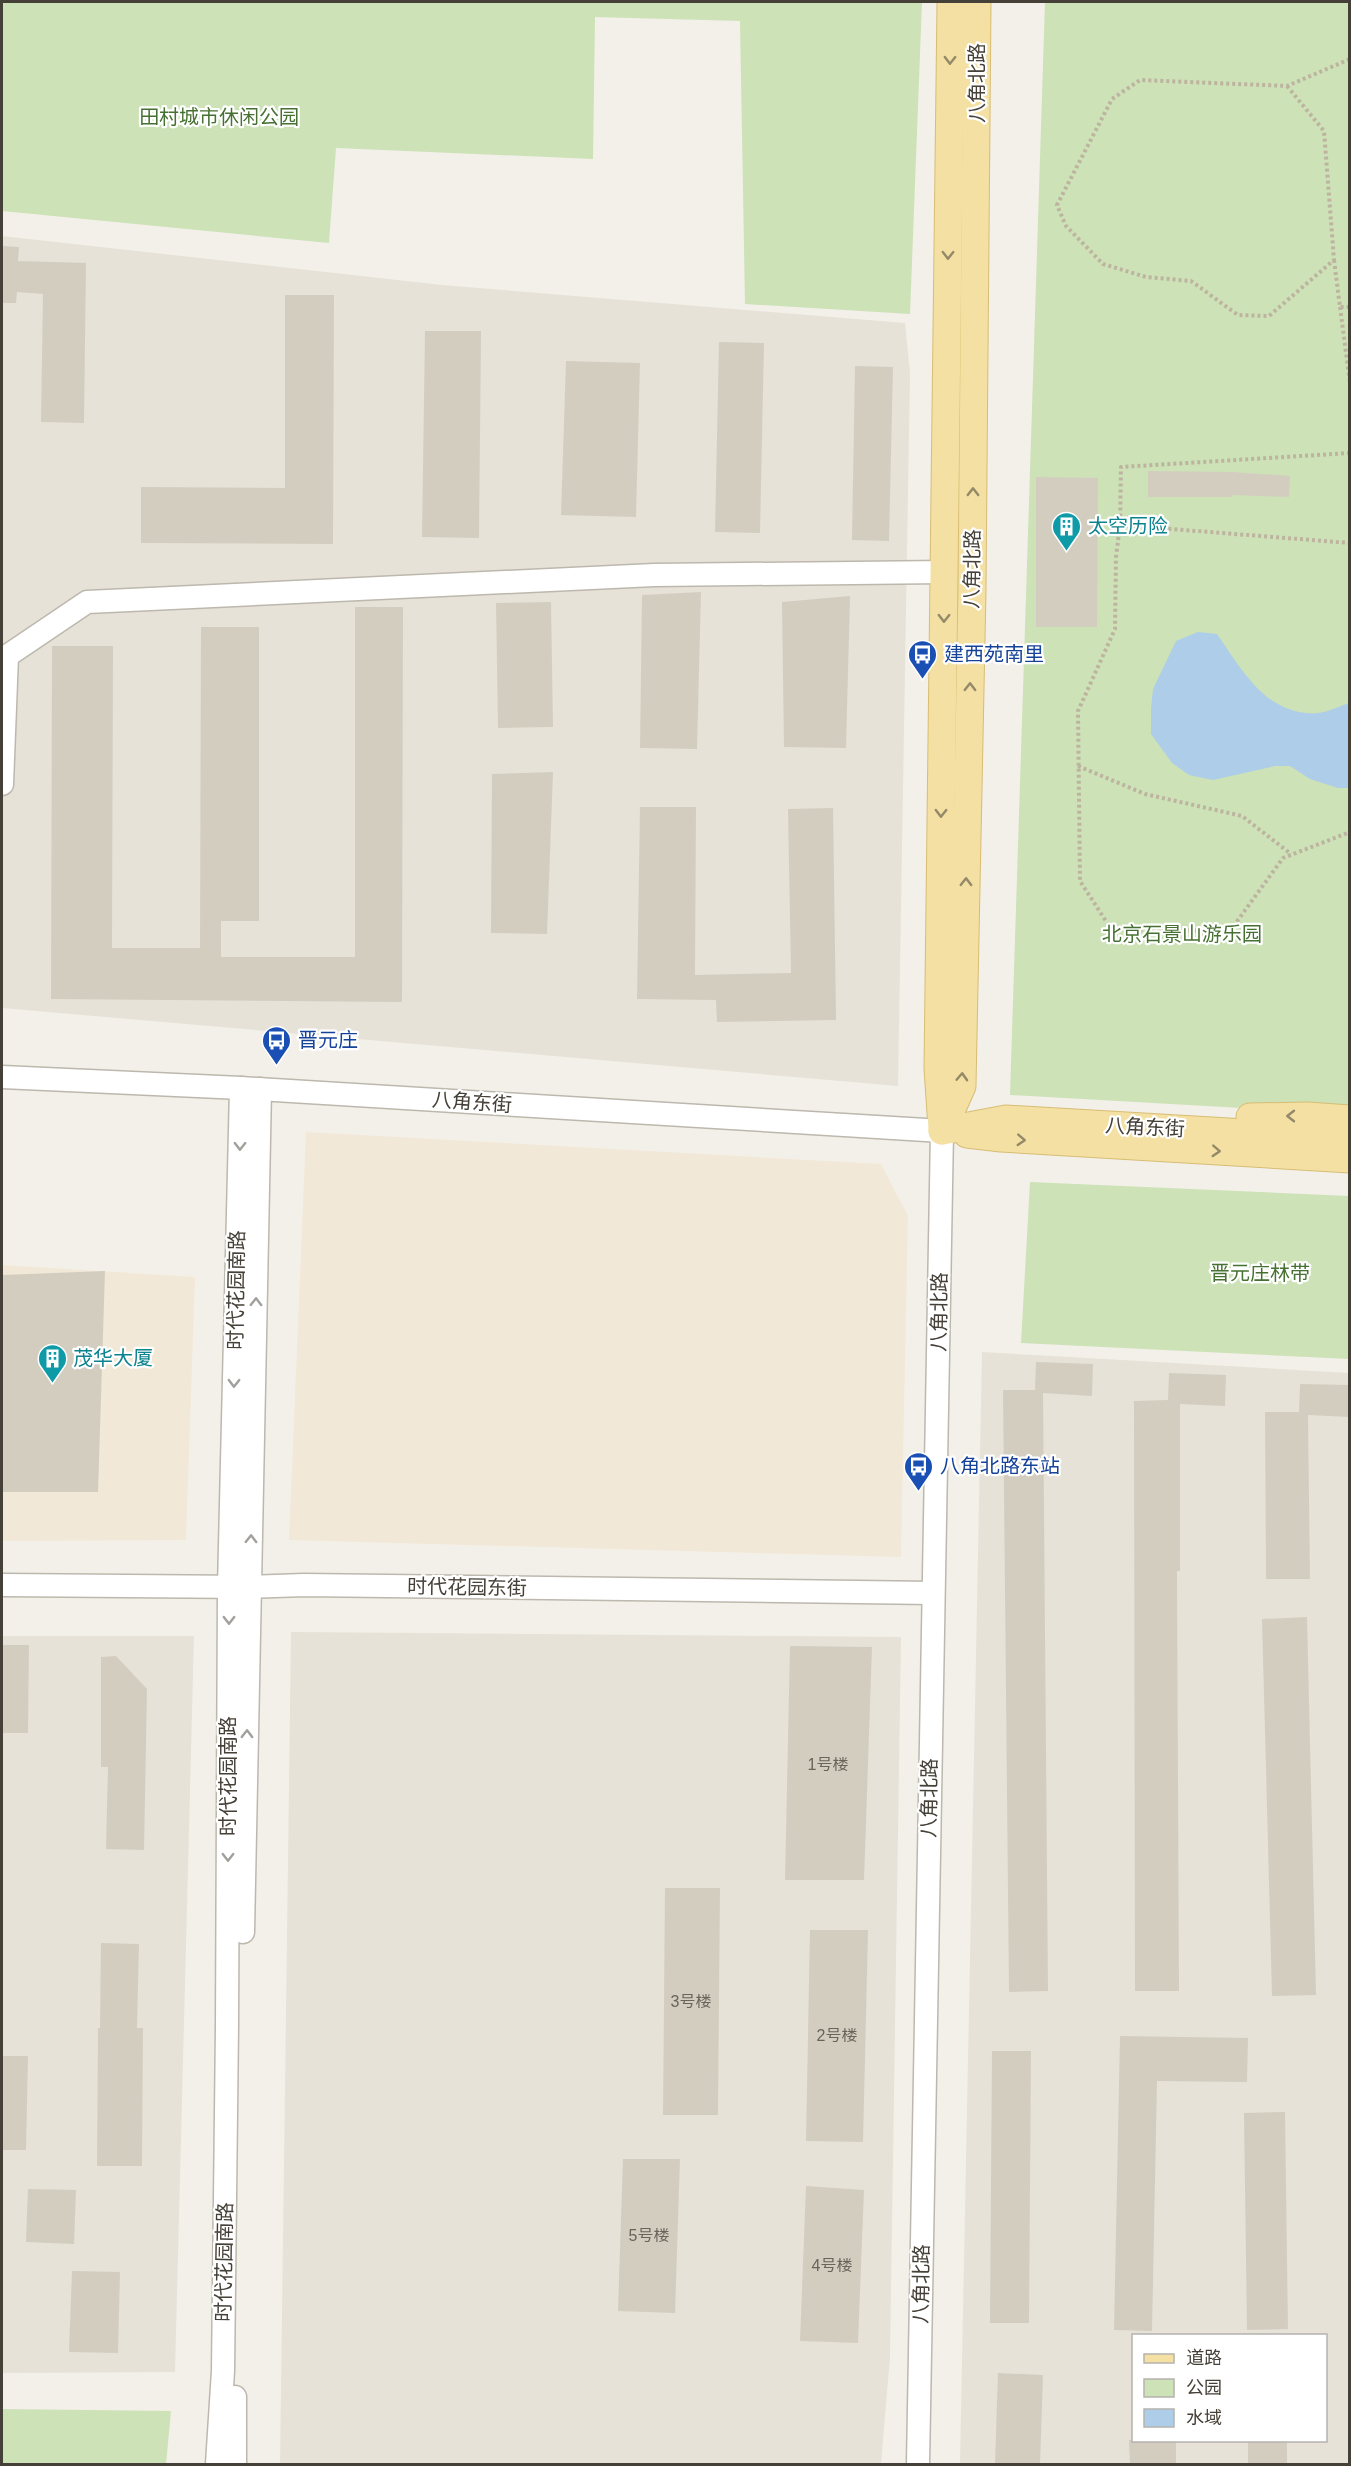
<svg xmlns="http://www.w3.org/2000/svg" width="1351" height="2466" font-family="Arial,'Noto Sans SC',sans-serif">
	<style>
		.residential { fill: #e6e2d8; fill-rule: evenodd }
		.commercial { fill: #f2e8d7 }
		.green { fill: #cde2b7 }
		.water { fill: #adcde8 }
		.building { fill: #d3cdc0 }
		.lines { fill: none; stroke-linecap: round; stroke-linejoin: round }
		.minor-casing { stroke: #bdb8ad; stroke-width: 25 }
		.major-casing { stroke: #d7bd74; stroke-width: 29 }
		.path { stroke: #bdb4a0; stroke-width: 4; stroke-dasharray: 3 3; stroke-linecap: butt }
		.minor { stroke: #fff; stroke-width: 22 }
		.major { stroke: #f3e0a2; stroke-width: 27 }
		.oneway { stroke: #948968 }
		.oneway2 { stroke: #a2a09c }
		.labels { text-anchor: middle; stroke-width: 4.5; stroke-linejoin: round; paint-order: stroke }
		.number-label { font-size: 16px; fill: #69645a }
		.street-label { font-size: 20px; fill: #464138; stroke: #fff }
		.park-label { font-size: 20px; fill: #477132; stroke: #fff }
		.culture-label { font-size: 20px; fill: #0d838f; stroke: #fff; text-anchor: start }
		.transit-label { font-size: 20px; fill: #164399; stroke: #fff; text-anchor: start }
	</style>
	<rect width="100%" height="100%" fill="#f3f0e9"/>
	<g class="residential">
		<polygon points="2,236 442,285 905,323 910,373 898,1086 2,1008"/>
		<path d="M982 1352 1349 1373V2464H960ZM1134 2336H1326V2440H1134Z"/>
		<polygon points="291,1632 901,1637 890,2357 881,2464 280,2464"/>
		<polygon points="2,1636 194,1636 175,2372 2,2373"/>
	</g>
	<g class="commercial">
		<polygon points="306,1132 881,1164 908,1216 901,1557 289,1540"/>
		<polygon points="2,1265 195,1277 186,1540 2,1541"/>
	</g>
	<g class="green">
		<polygon points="2,2 922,2 910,314 745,304 740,21 595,17 593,159 336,148 329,243 2,211"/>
		<polygon points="1045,2 1349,2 1349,1114 1010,1095"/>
		<polygon points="1030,1182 1349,1196 1349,1359 1021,1343"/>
		<polygon points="2,2409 171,2411 166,2464 2,2464"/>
	</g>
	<path class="water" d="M1198 632 1217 634C1242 670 1267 717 1318 713 1328 712 1340 706 1349 703V788H1338L1310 779 1290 766H1275L1213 780 1189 775 1172 763 1151 734V708L1153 689 1176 641Z"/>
	<g class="building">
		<polygon points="2,246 19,247 18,261 86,263 84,423 41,422 43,294 17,292 16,303 2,303"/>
		<polygon points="285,295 334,295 333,544 141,543 141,487 285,488"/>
		<polygon points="425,331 481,331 479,538 422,537"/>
		<polygon points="719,342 764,343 760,533 715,532"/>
		<polygon points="566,361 640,363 636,517 561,515"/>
		<polygon points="855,366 893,367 889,541 852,540"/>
		<polygon points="1148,471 1232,472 1290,476 1289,497 1232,495 1232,497 1148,497"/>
		<polygon points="1036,477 1098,478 1097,627 1036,627"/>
		<polygon points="701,592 697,749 640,748 642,595"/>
		<polygon points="850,596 846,748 784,747 782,602"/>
		<polygon points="551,602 553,727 498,728 496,603"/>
		<polygon points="355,607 403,607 402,1002 51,999 52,646 113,646 112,948 200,948 201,627 259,627 259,921 221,921 221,957 355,957"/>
		<polygon points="553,772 547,934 491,933 492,774"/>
		<polygon points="640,807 696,807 695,975 791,973 788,809 833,808 836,1020 717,1022 716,1000 637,999"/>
		<polygon points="105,1271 98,1492 2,1492 2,1275"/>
		<polygon points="1036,1362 1093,1364 1092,1396 1043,1393 1048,1991 1009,1992 1003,1390 1035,1390"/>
		<polygon points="1169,1373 1226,1375 1225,1406 1180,1404 1180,1571 1177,1571 1179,1991 1135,1991 1134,1401 1168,1400"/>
		<polygon points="1300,1384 1350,1385 1350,1417 1308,1415 1310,1579 1266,1579 1265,1412 1299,1412"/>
		<polygon points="1307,1617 1316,1995 1272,1996 1262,1619"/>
		<polygon points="2,1645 29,1645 28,1733 2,1733"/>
		<polygon points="790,1646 872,1647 864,1880 785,1880"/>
		<polygon points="116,1656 147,1689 144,1850 106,1849 108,1767 101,1767 101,1657"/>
		<polygon points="665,1888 720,1888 718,2115 663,2115"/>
		<polygon points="810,1930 868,1930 863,2142 806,2141"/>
		<polygon points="101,1943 139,1944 137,2028 143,2028 142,2166 97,2166 98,2028 100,2028"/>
		<polygon points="1120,2036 1248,2038 1247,2082 1157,2081 1152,2331 1114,2330"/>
		<polygon points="992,2051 1031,2051 1029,2323 990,2323"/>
		<polygon points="2,2056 28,2056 26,2150 2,2150"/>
		<polygon points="1285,2112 1288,2329 1247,2330 1244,2113"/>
		<polygon points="623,2159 680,2159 675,2313 618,2311"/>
		<polygon points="806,2186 864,2190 858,2343 800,2341"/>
		<polygon points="28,2189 76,2190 74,2244 26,2242"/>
		<polygon points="72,2271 120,2272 118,2353 69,2352"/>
		<polygon points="998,2373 1043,2375 1040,2464 995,2464"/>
		<polygon points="1129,2440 1176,2440 1176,2464 1130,2464"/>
		<rect x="1248" y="2440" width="39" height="24"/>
	</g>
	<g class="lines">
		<defs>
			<g id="minor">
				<polyline points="2,784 7,656 87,602 654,575 945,572"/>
				<polyline points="2,1077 241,1088 942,1131 918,2464"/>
				<polyline points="2,1585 250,1587 304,1585 933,1593"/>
				<polyline points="243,1932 260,1089"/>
				<polyline points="217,2464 223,2371 227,2026 229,1587 241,1088"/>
				<polyline points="235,2464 235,2397"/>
			</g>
			<g id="major">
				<polyline points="1250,1117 1307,1116 1350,1119"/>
				<polyline points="942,1128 938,1068 951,2"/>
				<polyline points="942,1131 962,1086 972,590 977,2"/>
				<polyline points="942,1131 1006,1119 1350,1139"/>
				<polyline points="967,1134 1001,1138 1350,1159"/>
			</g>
		</defs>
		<use href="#minor" class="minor-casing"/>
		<use href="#major" class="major-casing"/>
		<g class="path">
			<polyline points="1287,86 1324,131 1334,260 1269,316 1238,315 1191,281 1146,277 1103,264 1066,226 1057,205 1112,99 1140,80 1287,86 1350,59"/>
			<polyline points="1334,260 1340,307 1350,307"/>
			<polyline points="1340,307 1350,383"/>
			<polyline points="1350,453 1121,467 1120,525 1350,543"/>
			<polyline points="1120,525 1116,557 1115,629 1078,711 1080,881 1111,929 1230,931 1283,858 1350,832"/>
			<polyline points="1078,766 1145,794 1242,816 1291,854"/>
		</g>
		<use href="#minor" class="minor"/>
		<use href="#major" class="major"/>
	</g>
	<defs><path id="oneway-chevron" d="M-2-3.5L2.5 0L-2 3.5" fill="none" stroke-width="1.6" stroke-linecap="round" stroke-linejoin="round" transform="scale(1.5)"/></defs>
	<g class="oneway">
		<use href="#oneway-chevron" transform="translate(950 60) rotate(91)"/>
		<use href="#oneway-chevron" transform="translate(948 255) rotate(91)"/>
		<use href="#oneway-chevron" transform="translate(973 492) rotate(-90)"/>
		<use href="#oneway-chevron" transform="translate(944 618) rotate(91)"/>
		<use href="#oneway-chevron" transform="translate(970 687) rotate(-89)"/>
		<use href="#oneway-chevron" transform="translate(941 813) rotate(91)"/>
		<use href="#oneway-chevron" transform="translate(966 882) rotate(-89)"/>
		<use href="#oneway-chevron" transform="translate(962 1077) rotate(-87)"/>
		<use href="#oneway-chevron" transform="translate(1291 1116) rotate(180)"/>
		<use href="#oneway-chevron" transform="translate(1021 1140) rotate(3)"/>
		<use href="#oneway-chevron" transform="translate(1216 1151) rotate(3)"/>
	</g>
	<g class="oneway2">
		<use href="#oneway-chevron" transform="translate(240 1146) rotate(91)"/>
		<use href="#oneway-chevron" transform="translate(256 1302) rotate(-89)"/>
		<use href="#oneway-chevron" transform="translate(234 1383) rotate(91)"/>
		<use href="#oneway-chevron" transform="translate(251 1539) rotate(-89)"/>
		<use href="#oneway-chevron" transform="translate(229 1620) rotate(90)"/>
		<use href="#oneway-chevron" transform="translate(247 1734) rotate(-89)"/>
		<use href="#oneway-chevron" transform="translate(228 1857) rotate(90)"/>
	</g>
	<defs>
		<symbol id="building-pin" viewBox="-11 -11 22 30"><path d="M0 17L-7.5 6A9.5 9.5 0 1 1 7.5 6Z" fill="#0f9aa8" stroke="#fff"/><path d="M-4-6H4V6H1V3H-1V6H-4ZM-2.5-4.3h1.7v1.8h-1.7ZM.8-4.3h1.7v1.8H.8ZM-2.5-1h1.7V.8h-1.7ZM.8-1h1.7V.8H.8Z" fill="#fff"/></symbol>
		<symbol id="bus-pin" viewBox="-11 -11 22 30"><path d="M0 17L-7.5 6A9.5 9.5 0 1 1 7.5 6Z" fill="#1a4fb4" stroke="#fff"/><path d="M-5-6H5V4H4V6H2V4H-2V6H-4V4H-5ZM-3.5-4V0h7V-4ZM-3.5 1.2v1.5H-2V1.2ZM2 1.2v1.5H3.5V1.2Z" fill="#fff"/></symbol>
	</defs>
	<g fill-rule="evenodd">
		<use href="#building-pin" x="1050" y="510" width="33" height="45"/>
		<use href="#bus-pin" x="906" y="638" width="33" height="45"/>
		<use href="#bus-pin" x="260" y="1024" width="33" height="45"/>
		<use href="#building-pin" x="36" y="1342" width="33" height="45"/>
		<use href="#bus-pin" x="902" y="1450" width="33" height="45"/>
	</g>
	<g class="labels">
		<g class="number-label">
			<text x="828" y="1770">1号楼</text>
			<text x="691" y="2007">3号楼</text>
			<text x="837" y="2041">2号楼</text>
			<text x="649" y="2241">5号楼</text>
			<text x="832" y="2271">4号楼</text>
		</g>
		<g class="street-label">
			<text transform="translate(977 83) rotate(-90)" y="7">八角北路</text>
			<text transform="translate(972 569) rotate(-89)" y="7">八角北路</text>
			<text transform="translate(472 1102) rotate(4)" y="7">八角东街</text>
			<text transform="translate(1145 1127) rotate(3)" y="7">八角东街</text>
			<text transform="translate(236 1290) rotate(-89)" y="7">时代花园南路</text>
			<text transform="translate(939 1312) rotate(-89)" y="7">八角北路</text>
			<text transform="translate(467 1587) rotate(1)" y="7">时代花园东街</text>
			<text transform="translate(228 1776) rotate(-90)" y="7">时代花园南路</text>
			<text transform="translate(929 1798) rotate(-89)" y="7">八角北路</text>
			<text transform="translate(224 2262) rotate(-89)" y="7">时代花园南路</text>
			<text transform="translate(921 2284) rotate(-89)" y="7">八角北路</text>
		</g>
		<g class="park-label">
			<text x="219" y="124">田村城市休闲公园</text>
			<text x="1182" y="941">北京石景山游乐园</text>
			<text x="1260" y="1280">晋元庄林带</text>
		</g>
		<g class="culture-label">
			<text x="1088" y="533">太空历险</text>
			<text x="73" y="1365">茂华大厦</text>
		</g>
		<g class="transit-label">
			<text x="944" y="661">建西苑南里</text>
			<text x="298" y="1047">晋元庄</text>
			<text x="940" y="1473">八角北路东站</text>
		</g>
	</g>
	<rect width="1351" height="2466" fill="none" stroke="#464138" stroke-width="6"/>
	<rect x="1132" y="2334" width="195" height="108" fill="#ffffff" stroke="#b5b3af" stroke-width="1.5"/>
	<rect x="1144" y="2354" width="30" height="9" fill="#f3e0a2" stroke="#b5b3af" stroke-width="1.5"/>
	<text x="1186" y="2364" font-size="18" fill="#464138">道路</text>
	<rect x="1144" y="2379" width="30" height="18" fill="#cde2b7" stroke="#b5b3af" stroke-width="1.5"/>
	<text x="1186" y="2394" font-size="18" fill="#464138">公园</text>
	<rect x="1144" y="2409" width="30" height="18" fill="#adcde8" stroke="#b5b3af" stroke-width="1.5"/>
	<text x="1186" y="2424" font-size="18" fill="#464138">水域</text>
</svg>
